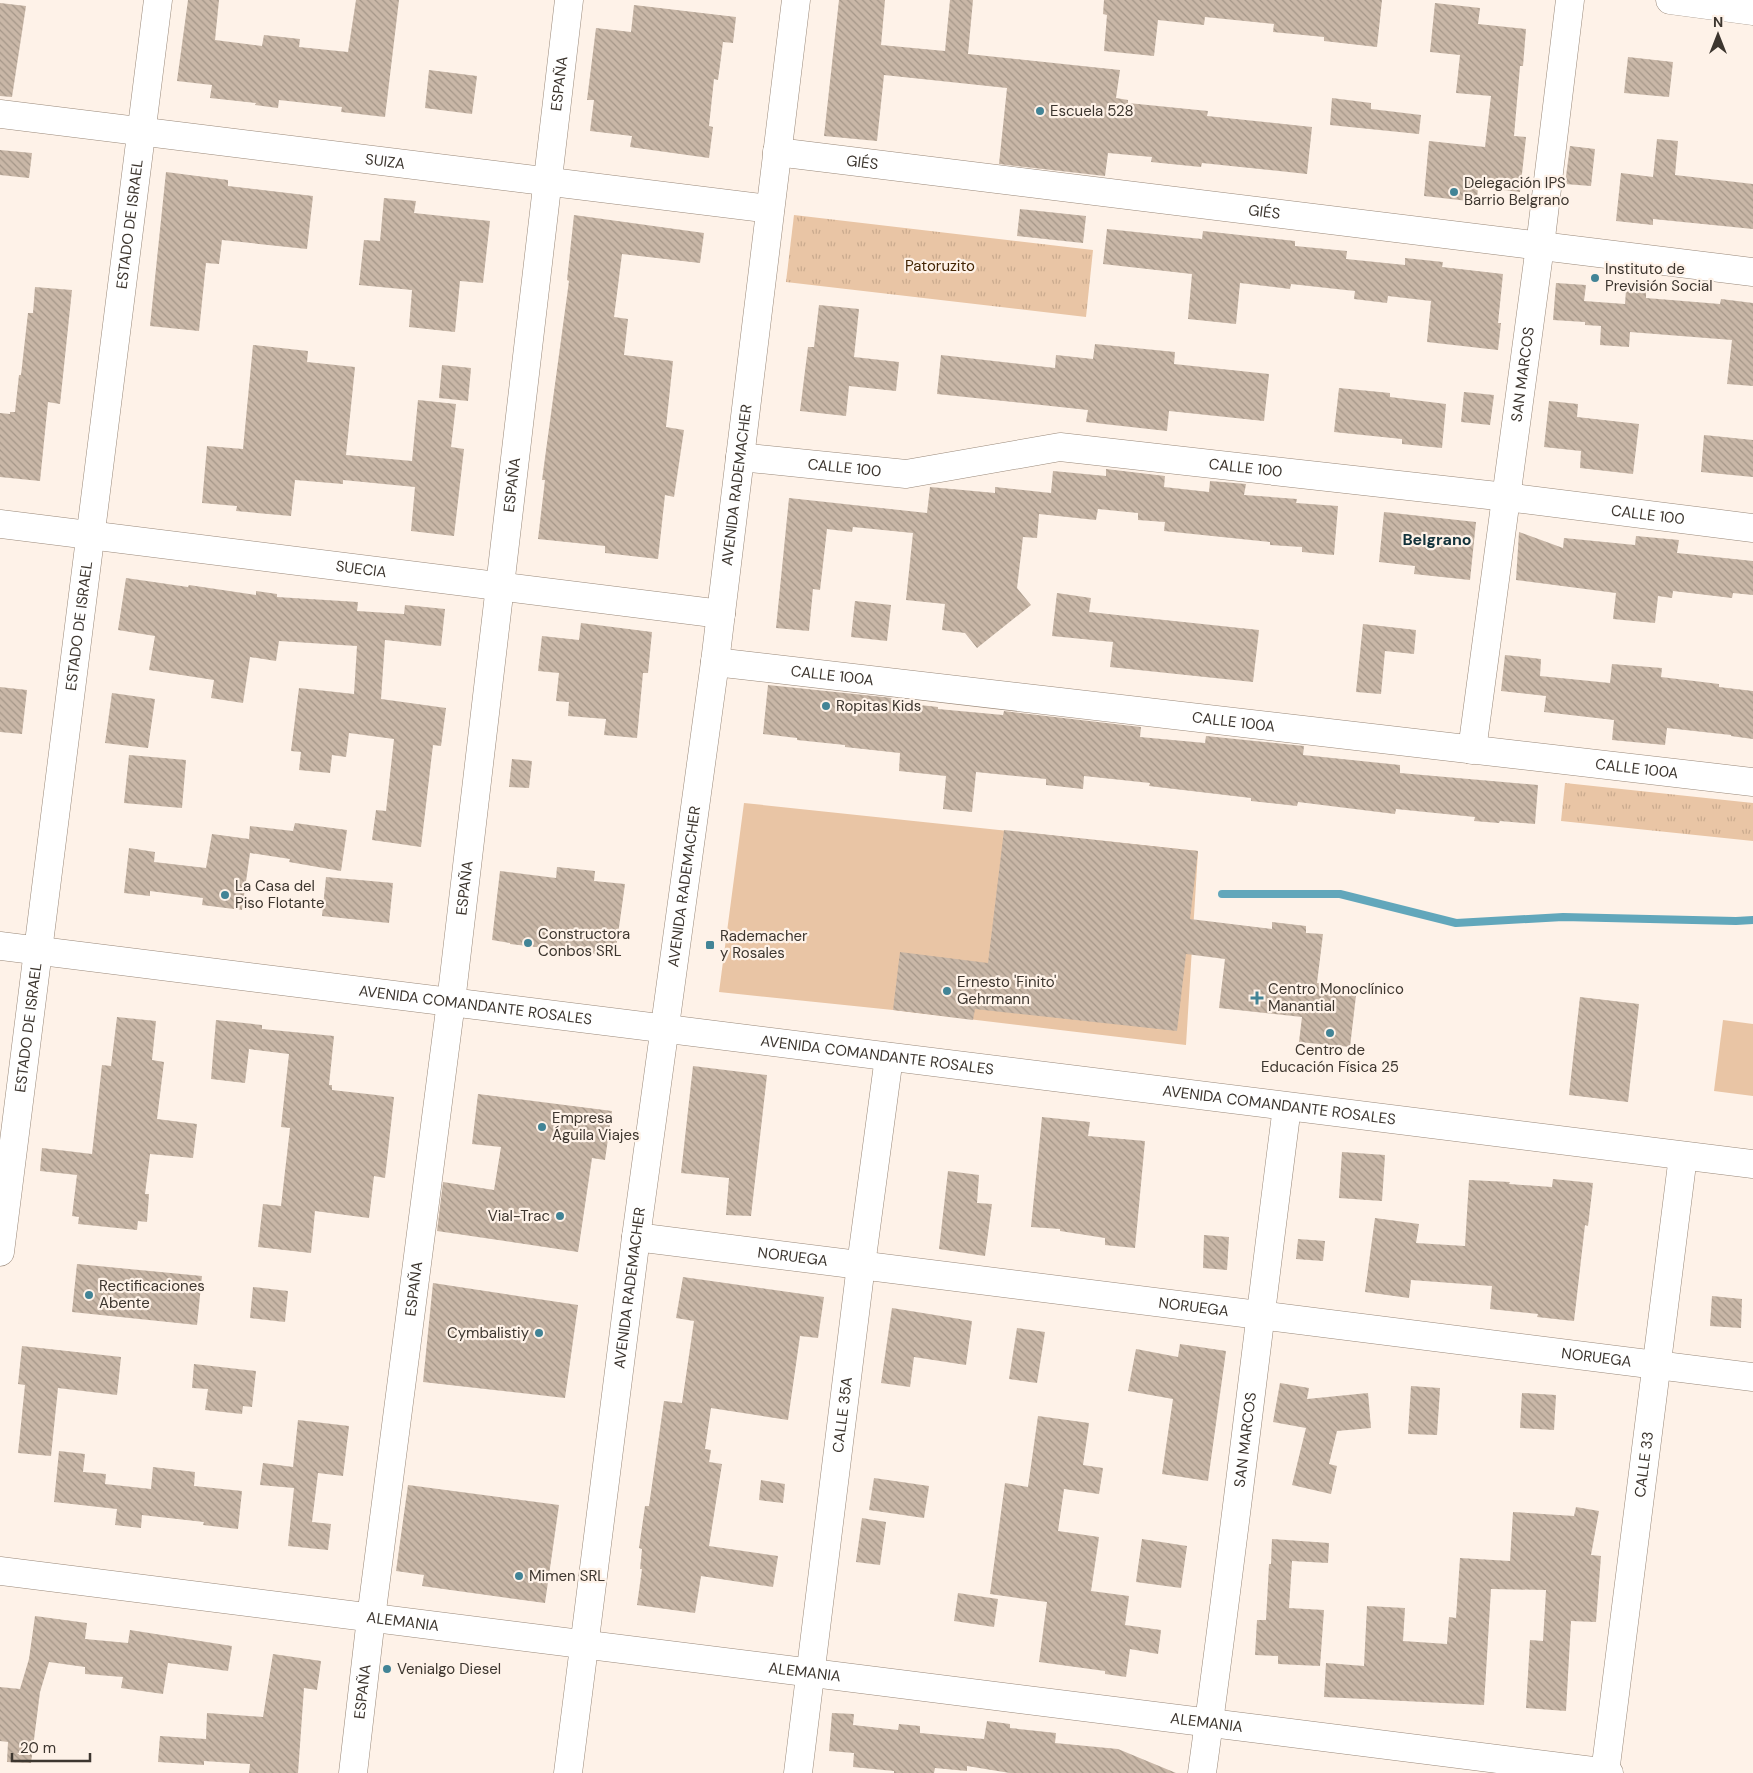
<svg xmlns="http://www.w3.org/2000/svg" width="1753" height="1773" font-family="'DM Sans',sans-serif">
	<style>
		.park { fill: url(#park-tufts) }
		.garden { fill: #e9c5a5 }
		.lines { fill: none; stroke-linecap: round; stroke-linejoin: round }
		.stream { stroke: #62a7bb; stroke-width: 8 }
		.building { fill: url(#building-back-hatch) }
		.minor-casing { stroke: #998879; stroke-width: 29 }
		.major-casing { stroke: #998879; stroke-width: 29 }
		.minor { stroke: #fff; stroke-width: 28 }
		.major { stroke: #fff; stroke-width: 28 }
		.poi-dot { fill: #428496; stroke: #fef2e8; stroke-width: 2 }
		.labels { text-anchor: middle; stroke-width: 4.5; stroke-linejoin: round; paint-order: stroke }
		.street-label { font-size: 15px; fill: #3d362f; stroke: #fef2e8 }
		.poi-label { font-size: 15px; fill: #3d362f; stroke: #fef2e8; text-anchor: start }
		.park-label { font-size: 15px; fill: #432504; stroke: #fef2e8 }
		.neighbourhood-label { font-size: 16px; font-weight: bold; fill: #12323b; stroke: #fef2e8 }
	</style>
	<defs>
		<pattern id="park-tufts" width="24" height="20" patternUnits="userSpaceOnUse" patternTransform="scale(1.25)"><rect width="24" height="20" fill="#e9c5a5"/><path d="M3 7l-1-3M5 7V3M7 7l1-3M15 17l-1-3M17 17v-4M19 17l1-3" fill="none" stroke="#c9aa8e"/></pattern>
		<pattern id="building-back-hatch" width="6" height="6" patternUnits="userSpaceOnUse" patternTransform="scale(1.25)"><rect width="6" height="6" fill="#c9b7a7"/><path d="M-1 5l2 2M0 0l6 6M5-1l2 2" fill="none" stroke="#a49688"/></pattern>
	</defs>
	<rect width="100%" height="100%" fill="#fef2e8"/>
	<g class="park">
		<polygon points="794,215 1093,250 1086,317 786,282"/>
		<polygon points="1565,783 1753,803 1753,841 1561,821"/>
	</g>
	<g class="garden">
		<polygon points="744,803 1198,851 1186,1045 893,1010 719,992"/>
		<polygon points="1723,1020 1753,1024 1753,1096 1714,1091"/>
	</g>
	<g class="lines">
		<polyline class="stream" points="1222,894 1340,894 1456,923 1563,917 1736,921 1753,920"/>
	</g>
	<g class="building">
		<polygon points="188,0 219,0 215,40 262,46 264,35 300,39 299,47 348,52 356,0 399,0 385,117 341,112 342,107 279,100 278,108 255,105 256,103 210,98 212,85 177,81"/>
		<polygon points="839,0 885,0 881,45 945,51 950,0 973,0 968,54 1120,70 1116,98 1128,100 1128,103 1208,111 1207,116 1312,127 1307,174 1202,163 1201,167 1151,162 1152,157 1108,153 1105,176 999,164 1007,88 884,75 877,141 824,136"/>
		<polygon points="1104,0 1382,0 1377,47 1324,41 1324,37 1273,32 1274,24 1205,17 1204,25 1158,20 1154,56 1104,51 1107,15 1103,14"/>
		<polygon points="0,3 26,6 12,97 0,96"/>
		<polygon points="1435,3 1480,8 1478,24 1526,29 1523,66 1520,66 1514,136 1526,137 1520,192 1478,187 1477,202 1424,196 1429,141 1485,147 1491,96 1456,93 1460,55 1430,52"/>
		<polygon points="634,5 736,17 733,43 723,42 718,80 714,79 709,126 713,127 709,158 630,147 632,136 590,131 594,100 587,100 596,28 631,32"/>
		<polygon points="1628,57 1673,62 1669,97 1624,93"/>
		<polygon points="429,70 477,76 472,114 425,108"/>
		<polygon points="1332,98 1371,103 1371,109 1421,115 1419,134 1330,125"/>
		<polygon points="1657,139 1678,141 1675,175 1753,184 1753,229 1653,219 1653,225 1616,221 1621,173 1653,177"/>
		<polygon points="1570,146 1595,149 1591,186 1565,184"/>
		<polygon points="0,150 32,153 29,178 0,175"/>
		<polygon points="166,172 228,180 228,186 313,196 307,249 222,240 219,264 206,263 199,331 150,326"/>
		<polygon points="384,198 416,201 414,213 490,221 483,283 460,281 455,332 409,327 412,290 359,285 364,240 380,241"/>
		<polygon points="1020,209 1086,216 1083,243 1017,236"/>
		<polygon points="574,215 704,233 700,263 622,254 614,317 628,319 624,355 673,361 666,427 684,430 674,497 665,495 658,559 605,553 605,546 538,539 545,480 542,480 569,281 567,280"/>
		<polygon points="1107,229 1202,239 1203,231 1295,241 1295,246 1347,251 1346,259 1405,265 1405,258 1443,262 1442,267 1503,274 1498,323 1501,323 1498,350 1427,342 1431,301 1388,296 1387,303 1354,299 1355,291 1291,284 1290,289 1240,283 1236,324 1188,319 1192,274 1103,264"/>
		<polygon points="1556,283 1586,285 1584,301 1625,304 1626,290 1646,292 1646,298 1720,304 1721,299 1753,303 1753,386 1727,384 1732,340 1630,332 1629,347 1600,345 1601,326 1585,325 1585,322 1553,320"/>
		<polygon points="35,287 72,290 60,404 48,402 40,481 0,477 0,413 10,414 10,412 15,412 19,375 21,375 28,313 33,313"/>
		<polygon points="819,305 859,309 854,357 899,362 896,391 849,386 846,416 800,411 808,347 814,347"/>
		<polygon points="1095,344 1175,352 1174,364 1269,374 1264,421 1169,411 1167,431 1086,422 1088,410 937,394 941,355 1055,368 1056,355 1093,359"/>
		<polygon points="253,345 308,351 307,362 355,367 346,455 412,461 418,400 456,404 451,447 464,449 454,536 411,531 415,487 343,480 343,484 295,480 291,516 236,511 237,506 202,503 207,446 243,449"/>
		<polygon points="442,365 471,368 468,401 439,398"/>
		<polygon points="1339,388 1390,393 1390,397 1446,404 1442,448 1402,444 1402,439 1334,432"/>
		<polygon points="1464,392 1494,395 1490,425 1461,422"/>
		<polygon points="1549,401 1578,404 1577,417 1639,424 1633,474 1580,468 1581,451 1544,447"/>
		<polygon points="1704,435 1753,440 1753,477 1701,472"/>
		<polygon points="1106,469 1165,476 1164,487 1209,492 1210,481 1246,484 1244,495 1297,499 1296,503 1338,506 1334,555 1302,552 1302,547 1270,545 1270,542 1164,531 1165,522 1138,520 1138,513 1098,509 1096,520 1039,514 1037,538 1023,537 1017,588 1031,605 977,648 965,633 942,630 945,604 906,600 913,533 853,527 852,532 827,529 820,590 813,589 809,631 776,628 789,498 927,513 930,487 995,493 995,487 1051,493 1053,471 1106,476"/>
		<polygon points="1384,512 1476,522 1470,580 1414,574 1415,566 1379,562"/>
		<polygon points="1519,532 1563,548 1564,538 1635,545 1636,536 1679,540 1677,553 1753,561 1753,595 1733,593 1732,598 1673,591 1672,598 1658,596 1655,623 1613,619 1616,593 1516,580"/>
		<polygon points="126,578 188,587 189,585 256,595 256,591 277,594 277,597 358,602 357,611 404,614 405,605 445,609 441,646 385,640 381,699 446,708 441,746 433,745 421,847 372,840 376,810 386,811 394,739 349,733 346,757 332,755 330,773 299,770 301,752 291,751 299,688 354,694 357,646 279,641 276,661 250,657 243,703 211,698 214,680 149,670 155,636 118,630"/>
		<polygon points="1057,593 1091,598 1089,612 1259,630 1253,682 1110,667 1113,642 1052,636"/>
		<polygon points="855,601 891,605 887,641 851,637"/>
		<polygon points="581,623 652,632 648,673 643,673 637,738 604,735 606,719 568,716 569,702 556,701 559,673 538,671 542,636 579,640"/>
		<polygon points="1363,624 1416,630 1414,654 1385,651 1381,694 1356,692"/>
		<polygon points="1505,655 1541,659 1540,676 1610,683 1612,664 1662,668 1661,677 1719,684 1719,687 1753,691 1753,739 1731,736 1731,735 1667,728 1665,745 1612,740 1614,720 1544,712 1546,696 1501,691"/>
		<polygon points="768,685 893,698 892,702 938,707 938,709 1003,715 1004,711 1141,727 1140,737 1205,743 1206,736 1304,746 1303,755 1400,765 1400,773 1538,785 1535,824 1500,821 1499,823 1474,821 1475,817 1396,809 1395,814 1298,802 1297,806 1251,801 1251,798 1149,786 1150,783 1084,776 1083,789 1046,785 1046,779 976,772 972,812 943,809 946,776 899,771 900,753 845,747 845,745 797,740 797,738 763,734"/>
		<polygon points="0,687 27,690 22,734 0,732"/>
		<polygon points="112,693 155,699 148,748 105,743"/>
		<polygon points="129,755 186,760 182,808 124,803"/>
		<polygon points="512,759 532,761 529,788 509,787"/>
		<polygon points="295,823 347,830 341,871 289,862 290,859 250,853 242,910 202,905 203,898 150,891 150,896 124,893 129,848 155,852 154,862 206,868 212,834 249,839 250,826 293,831"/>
		<polygon points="1004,830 1198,851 1190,919 1272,929 1272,922 1306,926 1306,933 1323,934 1317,983 1357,987 1350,1047 1299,1042 1302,1017 1219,1008 1225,959 1186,954 1177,1031 975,1009 973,1020 893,1010 900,952 988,963"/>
		<polygon points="557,867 595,871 594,881 625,884 615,956 510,944 510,943 492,940 500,871 556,878"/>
		<polygon points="326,877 393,883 389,923 322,916"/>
		<polygon points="1580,997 1639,1004 1628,1102 1569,1095"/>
		<polygon points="117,1017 156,1021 152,1060 164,1062 157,1119 197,1124 193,1158 150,1154 145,1194 149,1194 147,1222 138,1221 137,1230 78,1224 79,1217 72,1216 77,1175 40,1171 42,1148 92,1154 102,1065 111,1066"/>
		<polygon points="216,1020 262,1025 262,1029 334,1036 329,1085 332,1085 332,1090 394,1097 385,1178 374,1176 369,1218 315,1211 311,1253 258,1247 263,1204 281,1206 290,1128 281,1127 289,1054 249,1049 245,1083 211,1079"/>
		<polygon points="693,1066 767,1075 751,1216 726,1215 729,1178 681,1173"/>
		<polygon points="478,1094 612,1111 605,1160 592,1158 578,1252 437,1231 443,1182 494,1190 501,1147 472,1144"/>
		<polygon points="1042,1117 1090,1122 1088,1136 1145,1141 1135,1248 1105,1245 1105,1238 1060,1231 1060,1229 1031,1227"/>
		<polygon points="1342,1152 1385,1155 1382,1201 1339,1198"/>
		<polygon points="948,1171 979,1175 977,1203 992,1204 985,1256 939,1249"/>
		<polygon points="1553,1179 1593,1183 1588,1226 1585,1225 1574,1321 1537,1317 1538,1314 1490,1309 1492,1286 1411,1280 1409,1298 1365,1292 1375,1218 1419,1224 1416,1243 1465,1246 1469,1180 1510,1182 1509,1184 1552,1187"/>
		<polygon points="1204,1235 1229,1237 1227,1270 1203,1268"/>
		<polygon points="1298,1239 1325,1241 1323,1261 1296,1259"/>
		<polygon points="77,1264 202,1276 197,1325 72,1312"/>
		<polygon points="683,1277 824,1297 818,1338 800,1336 788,1420 711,1408 705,1449 711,1450 709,1462 722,1464 709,1546 778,1556 773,1587 701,1576 695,1613 637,1605 642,1569 640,1569 642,1549 639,1548 645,1506 649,1506 664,1401 682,1403 694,1321 676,1318"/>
		<polygon points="433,1283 578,1305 565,1398 423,1382"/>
		<polygon points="253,1287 288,1291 285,1322 250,1318"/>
		<polygon points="1712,1296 1742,1299 1741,1328 1710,1326"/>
		<polygon points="892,1308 972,1321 966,1365 914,1357 910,1387 881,1383"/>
		<polygon points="1017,1328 1045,1332 1037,1383 1009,1379"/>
		<polygon points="1180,1344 1226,1351 1208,1481 1162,1474 1173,1399 1128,1391 1136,1349 1178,1357"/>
		<polygon points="22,1346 121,1357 117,1395 58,1388 51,1456 18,1453 25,1385 18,1384"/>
		<polygon points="194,1364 256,1371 252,1407 243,1406 242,1414 205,1410 208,1389 192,1388"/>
		<polygon points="1280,1383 1309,1388 1307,1399 1368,1393 1371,1428 1337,1431 1329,1464 1337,1466 1331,1494 1292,1485 1306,1428 1273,1422"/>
		<polygon points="1411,1386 1440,1388 1437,1435 1408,1434"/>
		<polygon points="1522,1393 1556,1395 1554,1430 1520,1428"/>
		<polygon points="1038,1416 1089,1423 1083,1465 1103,1468 1099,1494 1064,1489 1058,1531 1099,1537 1091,1591 1129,1596 1125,1625 1161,1630 1158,1654 1130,1649 1126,1677 1105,1674 1105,1671 1039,1662 1047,1602 990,1594 1005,1483 1028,1487"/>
		<polygon points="298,1420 349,1426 343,1476 318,1473 312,1522 331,1524 328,1550 288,1546 294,1488 260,1485 263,1463 293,1467"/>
		<polygon points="59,1451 85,1454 83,1472 106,1474 105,1484 151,1489 153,1467 195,1472 194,1486 242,1491 238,1529 203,1525 204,1522 142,1515 141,1528 115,1525 117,1509 54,1502"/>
		<polygon points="874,1478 929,1486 924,1518 869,1510"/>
		<polygon points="761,1480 785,1484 783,1503 759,1500"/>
		<polygon points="408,1485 559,1505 545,1603 422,1586 424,1575 396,1571"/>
		<polygon points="1576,1507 1599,1511 1591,1555 1601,1556 1596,1622 1571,1621 1566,1711 1526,1708 1530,1640 1543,1641 1546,1590 1491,1589 1484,1705 1324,1697 1326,1663 1364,1666 1367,1606 1405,1608 1403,1641 1447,1644 1449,1617 1456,1618 1460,1558 1510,1561 1513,1512 1574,1516"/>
		<polygon points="862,1518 886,1522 880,1565 856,1562"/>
		<polygon points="1142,1539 1187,1546 1181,1588 1136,1582"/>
		<polygon points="1272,1539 1329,1543 1328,1563 1292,1561 1289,1608 1324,1610 1320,1666 1278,1664 1278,1656 1255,1655 1257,1620 1266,1620 1269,1564 1271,1564"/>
		<polygon points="958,1593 998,1599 994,1627 954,1621"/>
		<polygon points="35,1616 87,1623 85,1639 128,1643 130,1630 232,1646 228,1671 168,1663 163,1694 121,1688 123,1677 85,1674 85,1667 49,1662 40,1692 31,1763 7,1762 8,1742 0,1741 0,1687 20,1689 29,1659"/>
		<polygon points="273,1654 321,1661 317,1690 304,1688 298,1773 249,1773 250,1764 204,1761 204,1765 158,1762 160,1736 206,1739 207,1713 263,1717"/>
		<polygon points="832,1713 854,1714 853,1725 898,1730 899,1724 920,1726 920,1733 984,1739 987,1721 1010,1724 1010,1728 1056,1733 1055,1743 1118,1749 1176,1773 1010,1773 967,1766 967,1771 935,1768 934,1773 894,1773 894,1771 853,1767 854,1753 829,1751"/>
	</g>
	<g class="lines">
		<defs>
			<g id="minor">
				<polyline points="1670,0 1753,11"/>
				<path id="s1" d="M0 114 770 209"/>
				<path id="s2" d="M777 152 1753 272"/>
				<path id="s3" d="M740 457 906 474 1060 447 1506 497 1753 528"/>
				<path id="s4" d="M0 524 721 614"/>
				<path id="s5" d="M715 662 1753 782"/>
				<path id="s6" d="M1472 750 1540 246 1570 0"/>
				<path id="s7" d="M636 1237 1753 1377"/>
				<path id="s8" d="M0 1252 158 0"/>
				<path id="s9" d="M0 1571 1609 1773"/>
				<path id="s10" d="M353 1773 371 1618 451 1002 569 0"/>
				<path id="s11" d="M798 1773 861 1265 889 1057"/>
				<path id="s12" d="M1202 1773C1233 1551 1258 1329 1287 1107"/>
				<path id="s13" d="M1605 1773 1683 1156"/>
			</g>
			<g id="major">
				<path id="s14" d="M0 946 1753 1164"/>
				<path id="s15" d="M568 1773 636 1237 715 662 796 0"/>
			</g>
		</defs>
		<use href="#minor" class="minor-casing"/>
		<use href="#major" class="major-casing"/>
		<use href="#minor" class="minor"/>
		<use href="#major" class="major"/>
	</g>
	<g class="poi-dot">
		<circle cx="1040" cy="111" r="5"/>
		<circle cx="1454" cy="192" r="5"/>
		<circle cx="1595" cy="278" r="5"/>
		<circle cx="826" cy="706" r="5"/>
		<circle cx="225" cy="895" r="5"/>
		<circle cx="528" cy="943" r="5"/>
		<rect x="705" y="940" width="10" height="10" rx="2.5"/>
		<circle cx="947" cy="991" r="5"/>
		<path d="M1254.5 990.5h5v5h5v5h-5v5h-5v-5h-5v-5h5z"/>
		<circle cx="1330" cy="1033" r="5"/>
		<circle cx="542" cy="1127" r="5"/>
		<circle cx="560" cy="1216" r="5"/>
		<circle cx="89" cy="1295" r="5"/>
		<circle cx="539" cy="1333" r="5"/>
		<circle cx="519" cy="1576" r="5"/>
		<circle cx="387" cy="1669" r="5"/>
	</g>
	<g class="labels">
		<g class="street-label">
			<text dy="5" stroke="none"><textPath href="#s10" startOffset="1702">ESPAÑA</textPath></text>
			<text dy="5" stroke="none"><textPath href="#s1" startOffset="388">SUIZA</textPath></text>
			<text dy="5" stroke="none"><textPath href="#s2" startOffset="86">GIÉS</textPath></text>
			<text dy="5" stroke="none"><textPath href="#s2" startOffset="491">GIÉS</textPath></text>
			<text dy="5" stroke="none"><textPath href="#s8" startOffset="1036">ESTADO DE ISRAEL</textPath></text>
			<text dy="5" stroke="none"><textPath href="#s6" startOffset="379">SAN MARCOS</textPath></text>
			<text dy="5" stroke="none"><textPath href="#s3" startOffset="105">CALLE 100</textPath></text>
			<text dy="5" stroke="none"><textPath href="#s3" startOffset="510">CALLE 100</textPath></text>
			<text dy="5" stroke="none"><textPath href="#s10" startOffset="1298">ESPAÑA</textPath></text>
			<text dy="5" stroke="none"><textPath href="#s15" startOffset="1299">AVENIDA RADEMACHER</textPath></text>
			<text dy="5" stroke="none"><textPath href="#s3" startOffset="915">CALLE 100</textPath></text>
			<text dy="5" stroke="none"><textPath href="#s4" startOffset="364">SUECIA</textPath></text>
			<text dy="5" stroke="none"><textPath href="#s8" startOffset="631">ESTADO DE ISRAEL</textPath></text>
			<text dy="5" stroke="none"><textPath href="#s5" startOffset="118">CALLE 100A</textPath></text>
			<text dy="5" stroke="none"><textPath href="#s5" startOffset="522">CALLE 100A</textPath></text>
			<text dy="5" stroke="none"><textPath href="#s5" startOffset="928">CALLE 100A</textPath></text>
			<text dy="5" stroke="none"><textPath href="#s10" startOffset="892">ESPAÑA</textPath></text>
			<text dy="5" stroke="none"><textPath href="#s15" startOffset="894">AVENIDA RADEMACHER</textPath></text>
			<text dy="5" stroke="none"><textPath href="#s14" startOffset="479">AVENIDA COMANDANTE ROSALES</textPath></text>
			<text dy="5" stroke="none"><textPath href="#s8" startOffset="226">ESTADO DE ISRAEL</textPath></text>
			<text dy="5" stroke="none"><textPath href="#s14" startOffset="884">AVENIDA COMANDANTE ROSALES</textPath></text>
			<text dy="5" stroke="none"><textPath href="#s14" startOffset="1289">AVENIDA COMANDANTE ROSALES</textPath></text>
			<text dy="5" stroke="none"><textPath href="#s7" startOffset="158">NORUEGA</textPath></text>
			<text dy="5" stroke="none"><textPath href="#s15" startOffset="489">AVENIDA RADEMACHER</textPath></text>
			<text dy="5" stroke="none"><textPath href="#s10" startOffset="488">ESPAÑA</textPath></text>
			<text dy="5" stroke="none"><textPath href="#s7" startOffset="562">NORUEGA</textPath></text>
			<text dy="5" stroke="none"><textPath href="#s7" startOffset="968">NORUEGA</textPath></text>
			<text dy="5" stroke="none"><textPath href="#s11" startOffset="361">CALLE 35A</textPath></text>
			<text dy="5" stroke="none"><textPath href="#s12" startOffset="336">SAN MARCOS</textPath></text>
			<text dy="5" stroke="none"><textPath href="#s13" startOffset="311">CALLE 33</textPath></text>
			<text dy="5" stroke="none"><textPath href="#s9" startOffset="406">ALEMANIA</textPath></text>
			<text dy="5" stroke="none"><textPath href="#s9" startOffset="811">ALEMANIA</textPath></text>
			<text dy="5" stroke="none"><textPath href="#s10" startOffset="82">ESPAÑA</textPath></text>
			<text dy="5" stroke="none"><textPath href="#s9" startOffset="1216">ALEMANIA</textPath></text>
		</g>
		<g class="poi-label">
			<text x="1050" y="116">Escuela 528</text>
			<text x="1464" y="188">Delegación IPS<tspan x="1464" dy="17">Barrio Belgrano</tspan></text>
			<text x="1605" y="274">Instituto de<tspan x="1605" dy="17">Previsión Social</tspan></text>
			<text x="836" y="711">Ropitas Kids</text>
			<text x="235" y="891">La Casa del<tspan x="235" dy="17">Piso Flotante</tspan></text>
			<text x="538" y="939">Constructora<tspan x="538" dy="17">Conbos SRL</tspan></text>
			<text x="720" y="941">Rademacher<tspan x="720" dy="17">y Rosales</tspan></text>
			<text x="957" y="987">Ernesto 'Finito'<tspan x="957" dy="17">Gehrmann</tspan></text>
			<text x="1268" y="994">Centro Monoclínico<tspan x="1268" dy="17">Manantial</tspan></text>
			<text x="1330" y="1055" text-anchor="middle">Centro de<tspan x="1330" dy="17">Educación Física 25</tspan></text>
			<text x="552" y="1123">Empresa<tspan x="552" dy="17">Águila Viajes</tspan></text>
			<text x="550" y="1221" text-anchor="end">Vial-Trac</text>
			<text x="99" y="1291">Rectificaciones<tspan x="99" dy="17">Abente</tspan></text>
			<text x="529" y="1338" text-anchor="end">Cymbalistiy</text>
			<text x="529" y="1581">Mimen SRL</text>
			<text x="397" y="1674">Venialgo Diesel</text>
		</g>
		<g class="park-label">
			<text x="940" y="271">Patoruzito</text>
		</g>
		<g class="neighbourhood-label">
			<text x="1437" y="545">Belgrano</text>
		</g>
	</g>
	<g transform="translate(1718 35)" stroke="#fef2e8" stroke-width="4" paint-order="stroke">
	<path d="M0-4L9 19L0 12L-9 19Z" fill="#3d362f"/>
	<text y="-8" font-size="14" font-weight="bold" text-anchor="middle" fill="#3d362f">N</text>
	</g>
	<path d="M12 1753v8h78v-8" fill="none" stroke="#3d362f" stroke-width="2.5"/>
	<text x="20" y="1753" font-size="15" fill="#3d362f" stroke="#fef2e8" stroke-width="4" paint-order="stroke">20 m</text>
</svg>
